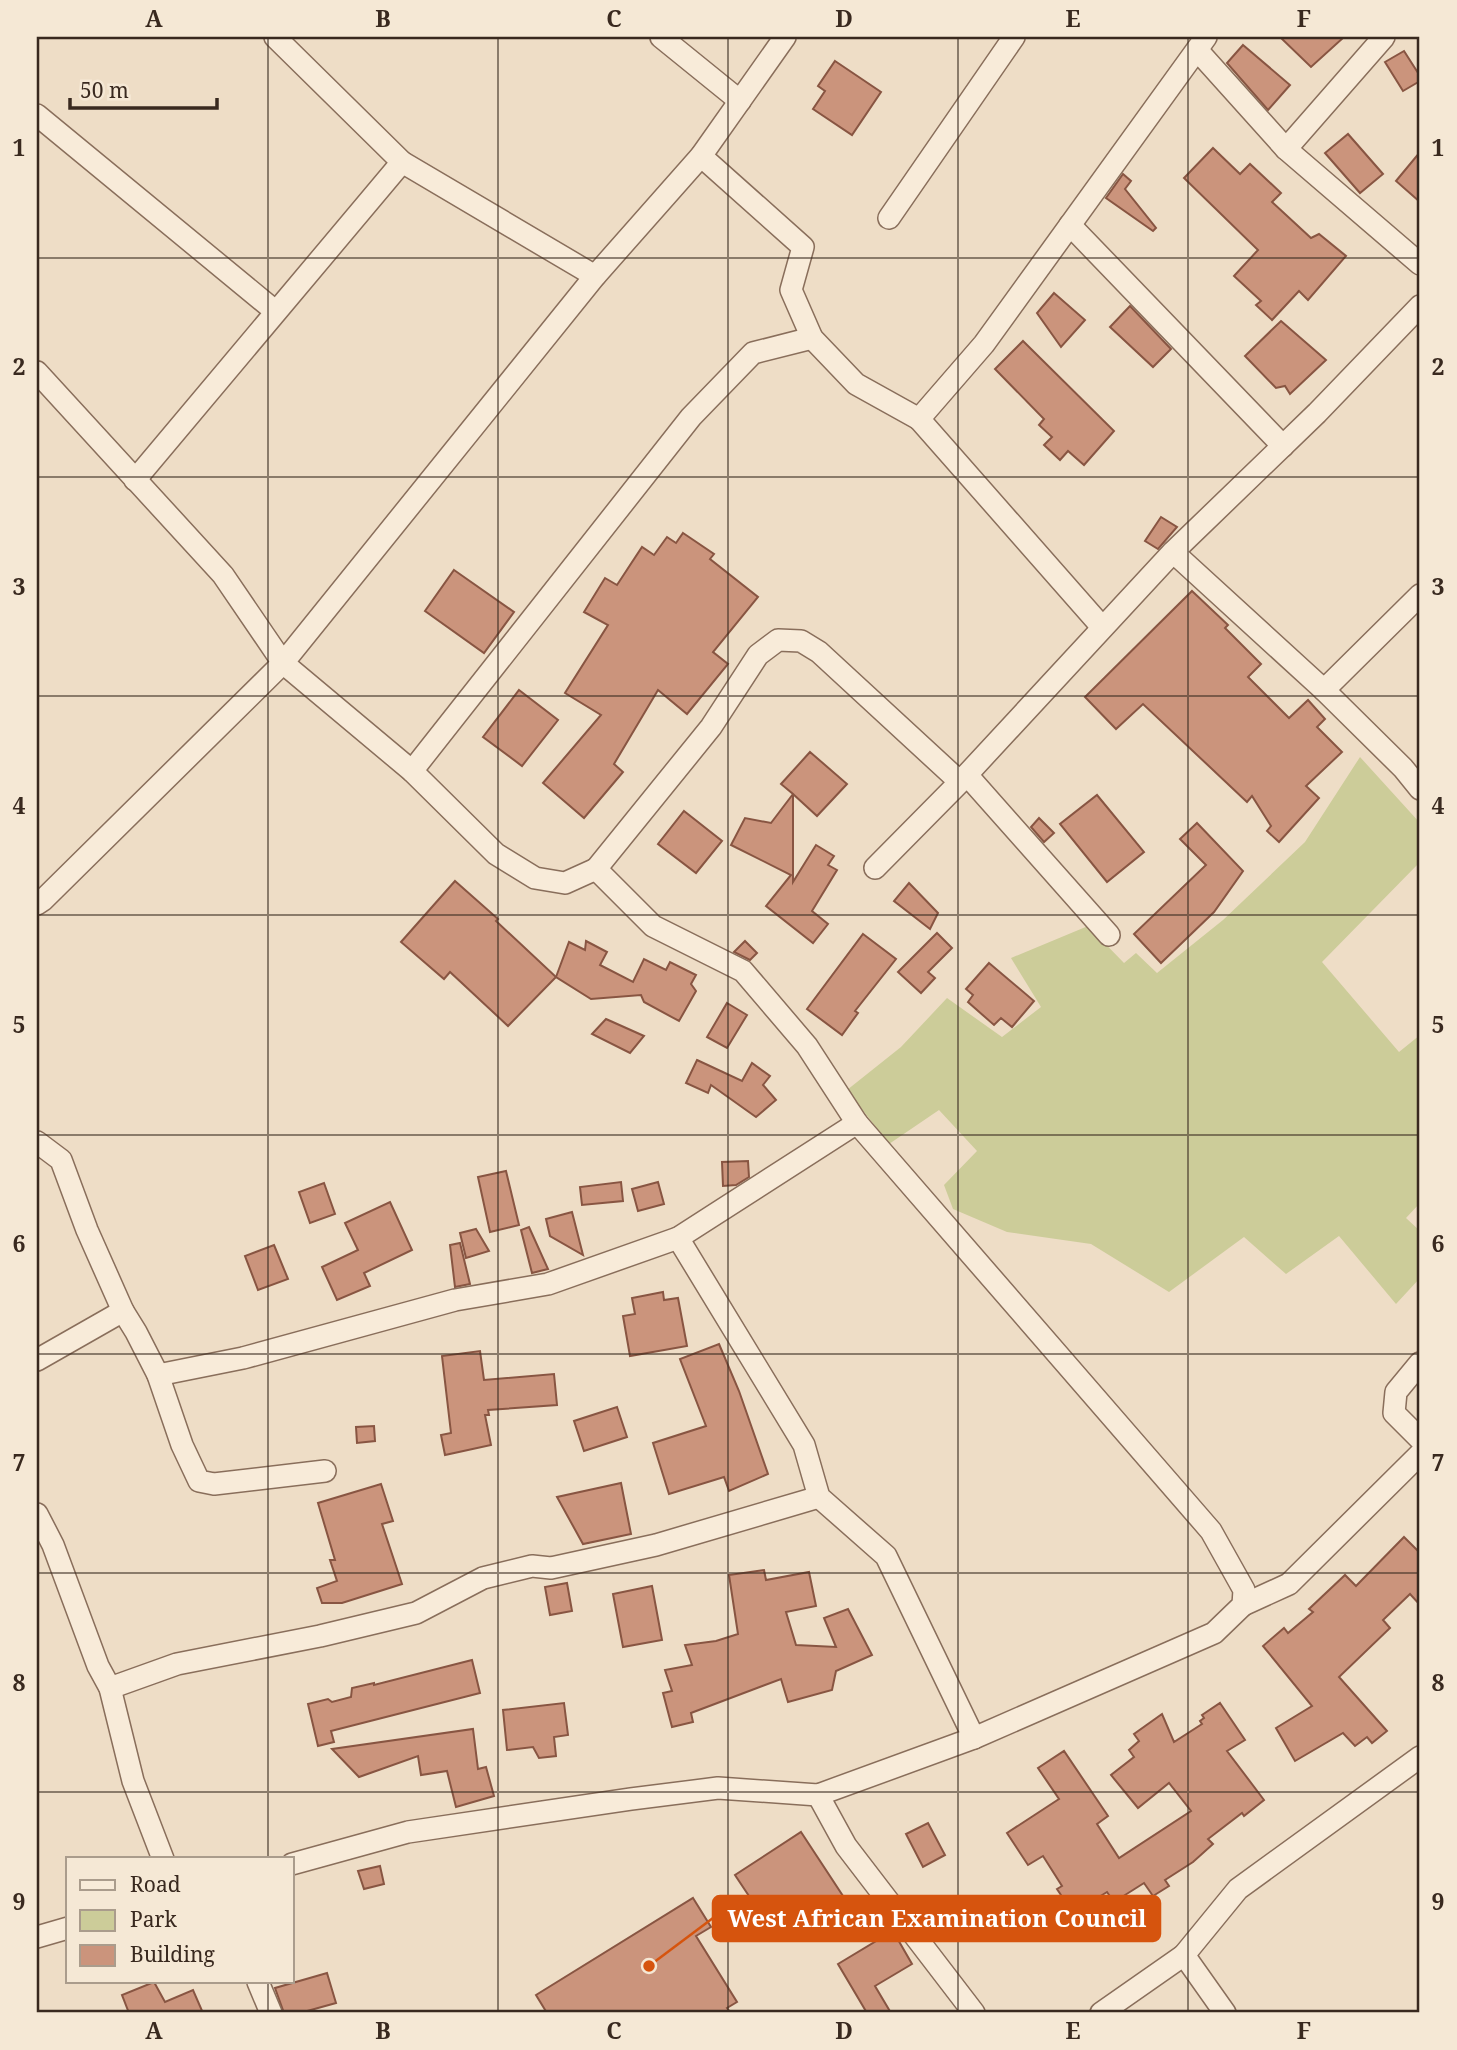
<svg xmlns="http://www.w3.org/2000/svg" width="1457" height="2050" font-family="'Noto Serif',serif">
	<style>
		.green { fill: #cc9 }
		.building { fill: #cb947c; stroke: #885542; stroke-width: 2 }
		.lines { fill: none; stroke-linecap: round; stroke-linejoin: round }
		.minor-casing { stroke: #896e5b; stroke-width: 24 }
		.minor { stroke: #f8ebd9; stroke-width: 21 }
		.grid { fill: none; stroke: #39291f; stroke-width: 2; stroke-opacity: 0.55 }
		.leader { fill: none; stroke: #d6540e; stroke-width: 2.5 }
		.callout-dot { fill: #d6540e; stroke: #f5e8d5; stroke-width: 2.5 }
		.callout { fill: #d6540e; stroke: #d6540e; stroke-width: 2.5 }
		.callout-label { font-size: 24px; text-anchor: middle; font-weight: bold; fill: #fff }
		.neatline { fill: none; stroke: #39291f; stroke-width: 2.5 }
		.grid-label { font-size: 23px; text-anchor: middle; font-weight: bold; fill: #39291f }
	</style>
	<rect width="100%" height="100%" fill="#eeddc6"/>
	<polygon class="green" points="1360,757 1420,823 1420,862 1322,962 1399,1052 1420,1035 1420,1203 1406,1218 1420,1231 1420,1278 1396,1304 1339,1236 1286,1274 1244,1237 1169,1292 1091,1244 1007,1232 953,1209 944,1185 977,1151 939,1110 889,1144 847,1090 901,1047 947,998 1002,1037 1041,1007 1011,958 1088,926 1124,963 1136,953 1157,973 1223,920 1305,842"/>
	<g class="building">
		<polygon points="1280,37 1344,37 1311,67"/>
		<polygon points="1243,45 1290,85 1268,110 1227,63"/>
		<polygon points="1404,51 1420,76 1420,81 1403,91 1385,62"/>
		<polygon points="835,61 881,92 852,135 813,109 825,91 818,86"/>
		<polygon points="1348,134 1383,174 1360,193 1325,153"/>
		<polygon points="1213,148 1240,174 1250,164 1281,193 1272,202 1311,238 1319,234 1346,256 1308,300 1299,291 1272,320 1256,305 1261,301 1234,276 1258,250 1184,178"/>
		<polygon points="1420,152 1420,202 1396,181"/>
		<polygon points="1123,174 1131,181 1125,189 1156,228 1153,231 1106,198"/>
		<polygon points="1054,293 1085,320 1061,347 1037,313"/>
		<polygon points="1130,306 1171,349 1153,367 1110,327"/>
		<polygon points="1281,321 1326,360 1290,394 1285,386 1276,388 1245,356"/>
		<polygon points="1023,341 1114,431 1084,465 1068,451 1060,460 1044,445 1052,437 1039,425 1044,419 995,369"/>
		<polygon points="1161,517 1177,527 1158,549 1145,541"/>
		<polygon points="683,533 714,554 710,559 758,597 713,652 728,664 687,714 658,690 614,764 623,772 584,818 543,783 601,715 565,693 608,625 584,612 605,578 617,585 642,547 654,555 667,537 676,543"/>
		<polygon points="454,570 514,612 484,653 425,611"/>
		<polygon points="1192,591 1228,625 1225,628 1261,664 1248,677 1289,718 1308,700 1325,719 1317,727 1342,752 1306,786 1319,798 1279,842 1267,831 1271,826 1252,796 1247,802 1143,704 1116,729 1085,697"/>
		<polygon points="519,690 558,720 522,766 483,737"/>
		<polygon points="810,752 847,784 817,816 793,794 793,882 816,845 834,856 828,865 837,870 812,911 828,924 813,943 766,906 791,875 731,845 745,818 771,823 793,794 781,784"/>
		<polygon points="1097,795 1144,852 1107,882 1060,824"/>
		<polygon points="684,811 722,841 696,873 658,844"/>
		<polygon points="1039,818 1054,833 1044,842 1031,827"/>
		<polygon points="1197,823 1243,871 1214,912 1161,963 1134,934 1206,865 1180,839"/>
		<polygon points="455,881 498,919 496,921 556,977 508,1026 450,972 444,979 401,942"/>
		<polygon points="909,883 938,913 930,929 894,901"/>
		<polygon points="937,933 952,948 928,972 935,978 921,993 898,972"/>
		<polygon points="863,934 896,959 855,1011 858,1013 842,1035 807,1009"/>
		<polygon points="586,941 607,952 600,965 633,982 644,959 666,970 670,962 696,975 691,984 696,991 679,1021 644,1002 641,995 591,999 556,977 569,942 585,950"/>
		<polygon points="745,941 757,953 750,960 734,952"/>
		<polygon points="989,963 1034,1001 1012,1027 1001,1018 994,1025 968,1002 973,995 966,989"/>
		<polygon points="727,1003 747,1015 727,1048 707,1037"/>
		<polygon points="606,1019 644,1036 630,1053 592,1034"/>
		<polygon points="697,1060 742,1081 752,1063 770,1076 763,1085 776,1100 756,1117 711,1085 708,1093 686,1083"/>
		<polygon points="748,1161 749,1177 736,1185 723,1186 722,1162"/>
		<polygon points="506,1171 519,1225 490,1232 478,1177"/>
		<polygon points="621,1182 623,1201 582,1205 580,1187"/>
		<polygon points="658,1182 664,1204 638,1211 632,1189"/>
		<polygon points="324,1183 335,1214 310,1223 299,1192"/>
		<polygon points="390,1202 412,1250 364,1273 370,1286 337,1300 322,1267 358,1250 345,1223"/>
		<polygon points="572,1212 583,1255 550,1236 546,1219"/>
		<polygon points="529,1227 548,1269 532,1273 521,1230"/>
		<polygon points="476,1229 489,1251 466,1258 460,1233"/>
		<polygon points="460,1243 470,1284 455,1287 450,1245"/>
		<polygon points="274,1245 288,1279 258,1290 245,1256"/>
		<polygon points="663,1292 664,1300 678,1298 687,1346 630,1356 623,1316 635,1314 632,1298"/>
		<polygon points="719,1344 739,1391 768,1474 729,1491 724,1477 669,1494 653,1443 706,1426 680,1359"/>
		<polygon points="480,1351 484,1380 554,1374 557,1405 488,1410 489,1415 485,1415 491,1445 445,1455 441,1435 451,1433 442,1356"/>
		<polygon points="617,1407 627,1437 584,1451 574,1421"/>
		<polygon points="374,1426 375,1441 357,1443 356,1427"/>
		<polygon points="621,1483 631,1534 583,1544 557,1497"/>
		<polygon points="381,1484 393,1521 382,1524 402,1584 342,1603 322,1603 317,1588 337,1581 330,1560 335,1560 318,1503"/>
		<polygon points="1404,1537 1420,1553 1420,1605 1410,1594 1383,1620 1390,1628 1339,1677 1387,1731 1372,1743 1367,1737 1355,1746 1343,1733 1295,1761 1276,1728 1312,1706 1263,1646 1284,1628 1288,1633 1313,1612 1309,1609 1345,1575 1356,1586"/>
		<polygon points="764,1570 766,1580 809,1572 816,1606 786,1612 796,1645 836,1647 824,1618 848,1609 872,1655 836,1671 832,1690 788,1702 781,1679 691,1713 693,1722 672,1727 663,1693 672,1691 665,1670 692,1665 685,1645 716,1641 738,1634 729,1575"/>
		<polygon points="567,1583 572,1611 550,1615 545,1587"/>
		<polygon points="652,1586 662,1640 623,1647 613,1594"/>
		<polygon points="472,1660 480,1693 331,1731 334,1742 318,1746 308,1704 328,1699 332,1702 351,1697 352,1688 374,1683 374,1685"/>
		<polygon points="564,1703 568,1735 554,1737 556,1756 539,1758 533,1747 507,1750 503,1710"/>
		<polygon points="1220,1703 1245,1740 1227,1751 1264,1800 1244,1816 1242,1813 1208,1839 1213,1844 1193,1862 1165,1880 1169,1886 1153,1896 1144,1883 1114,1902 1107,1892 1073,1913 1057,1889 1062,1886 1043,1856 1028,1865 1007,1833 1059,1799 1038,1768 1064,1751 1108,1816 1097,1824 1119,1858 1191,1811 1169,1783 1138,1808 1111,1775 1134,1757 1129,1750 1139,1741 1134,1734 1162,1714 1174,1742 1202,1724 1200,1721 1204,1718 1202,1715"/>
		<polygon points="473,1729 478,1769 486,1767 494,1796 456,1807 447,1771 421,1775 418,1756 359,1777 332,1749"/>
		<polygon points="928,1823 945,1855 923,1867 906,1834"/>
		<polygon points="801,1832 843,1896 777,1938 735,1875"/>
		<polygon points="380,1866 384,1884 364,1889 358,1871"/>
		<polygon points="693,1898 711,1927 696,1936 737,2002 727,2008 731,2013 547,2013 536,1995"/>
		<polygon points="893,1931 912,1964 875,1986 891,2013 867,2013 838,1964"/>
		<polygon points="327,1973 336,2003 300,2013 284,2013 275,1988"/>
		<polygon points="154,1982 165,2002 193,1990 203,2013 129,2013 122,1995"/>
	</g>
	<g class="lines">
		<defs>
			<g id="minor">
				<polyline points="275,37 402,162 595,276"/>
				<polyline points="661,37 740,101"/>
				<polyline points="1198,51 1286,149 1420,264"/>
				<polyline points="37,115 275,311"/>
				<polyline points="1286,149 1384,37"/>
				<polyline points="701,156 803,247 791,290 812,338 856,384 919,419"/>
				<polyline points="889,218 1014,37"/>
				<polyline points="1070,225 1283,446"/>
				<polyline points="37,372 223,575 283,663 412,771 496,854 535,878 565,883 596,869 653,926 743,971 807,1046 857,1123"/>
				<polyline points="135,480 402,162"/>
				<polyline points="1173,552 1324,690 1403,768 1420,789"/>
				<polyline points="1102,627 919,419 984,344 1206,37"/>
				<polyline points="1324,690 1420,595"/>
				<polyline points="412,771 691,417 753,353 812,338"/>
				<polyline points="967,775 1109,935"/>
				<polyline points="875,868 960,782 1173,552 1317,413 1420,306"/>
				<polyline points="596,869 711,727 758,655 778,640 801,641 819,652 960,782"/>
				<polyline points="37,904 43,900 283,663 595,276 701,156 785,37"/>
				<polyline points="37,1142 61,1160 87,1230 123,1311 136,1332 158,1375 182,1445 199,1481 214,1484 325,1471"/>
				<polyline points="678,1238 804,1445 819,1497 886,1556 974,1738"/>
				<polyline points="37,1360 123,1311"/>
				<polyline points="1420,1363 1396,1392 1394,1413 1420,1439"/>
				<polyline points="158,1375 243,1358 455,1300 548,1284 678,1238 857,1123 1211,1531 1244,1590 1243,1605 1214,1633 974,1738 818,1795 718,1788 631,1799 408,1832 292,1864"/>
				<polyline points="37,1514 53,1545 98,1666 110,1688 133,1781 163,1859"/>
				<polyline points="1243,1605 1289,1584 1420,1454"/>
				<polyline points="110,1688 177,1664 320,1636 416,1613 483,1578 532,1566 551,1568 656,1545 819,1497"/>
				<polyline points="818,1795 846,1846 974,2013"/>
				<polyline points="37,1937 68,1928"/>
				<polyline points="1184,1955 1238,1889 1420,1757"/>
				<polyline points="258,1982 271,2013"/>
				<polyline points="1101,2013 1184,1955 1225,2013"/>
			</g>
		</defs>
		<use href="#minor" class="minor-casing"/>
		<use href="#minor" class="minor"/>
	</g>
	<path class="grid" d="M268 37V1859M498 37V2013M728 37V2013M958 37V2013M1188 37V2013M37 258H1420M37 477H1420M37 696H1420M37 915H1420M37 1135H1420M37 1354H1420M37 1573H1420M37 1792H1420M268 1982V2013"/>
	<path class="leader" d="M649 1966L713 1918"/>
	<circle class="callout-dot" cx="649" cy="1966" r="7"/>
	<rect class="callout" x="713" y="1896" width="447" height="45" rx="7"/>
	<g class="callout-label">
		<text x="937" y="1927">West African Examination Council</text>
	</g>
	<rect width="1457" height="2050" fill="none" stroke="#f5e8d5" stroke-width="77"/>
	<rect x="66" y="1857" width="228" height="126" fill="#f5e8d5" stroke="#aa9c8c" stroke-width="2"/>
	<rect x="80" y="1880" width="35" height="10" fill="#f8ebd9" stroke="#aa9c8c" stroke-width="2"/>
	<text x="130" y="1892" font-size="21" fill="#39291f">Road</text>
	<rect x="80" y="1910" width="35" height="21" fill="#cccc99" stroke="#aa9c8c" stroke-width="2"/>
	<text x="130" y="1927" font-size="21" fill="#39291f">Park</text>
	<rect x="80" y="1945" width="35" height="21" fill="#cb947c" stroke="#aa9c8c" stroke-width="2"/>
	<text x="130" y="1962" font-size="21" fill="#39291f">Building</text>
	<path d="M70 98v10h147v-10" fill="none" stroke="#39291f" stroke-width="3.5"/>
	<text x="80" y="98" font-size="21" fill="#39291f" stroke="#f5e8d5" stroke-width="5" paint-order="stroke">50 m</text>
	<rect x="38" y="38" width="1380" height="1973" class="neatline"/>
	<g class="grid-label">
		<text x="154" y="27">A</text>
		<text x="383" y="27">B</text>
		<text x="614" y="27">C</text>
		<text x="844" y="27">D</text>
		<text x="1073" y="27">E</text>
		<text x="1304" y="27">F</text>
		<text x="19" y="156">1</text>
		<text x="1438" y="156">1</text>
		<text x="19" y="375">2</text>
		<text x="1438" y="375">2</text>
		<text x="19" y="595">3</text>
		<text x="1438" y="595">3</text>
		<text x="19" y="814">4</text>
		<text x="1438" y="814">4</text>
		<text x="19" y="1033">5</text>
		<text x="1438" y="1033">5</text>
		<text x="19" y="1252">6</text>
		<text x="1438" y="1252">6</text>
		<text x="19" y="1471">7</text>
		<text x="1438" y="1471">7</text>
		<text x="19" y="1691">8</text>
		<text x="1438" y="1691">8</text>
		<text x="19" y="1910">9</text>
		<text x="1438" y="1910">9</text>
		<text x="154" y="2039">A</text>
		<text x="383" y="2039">B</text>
		<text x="614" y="2039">C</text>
		<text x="844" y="2039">D</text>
		<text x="1073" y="2039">E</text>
		<text x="1304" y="2039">F</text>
	</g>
</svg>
